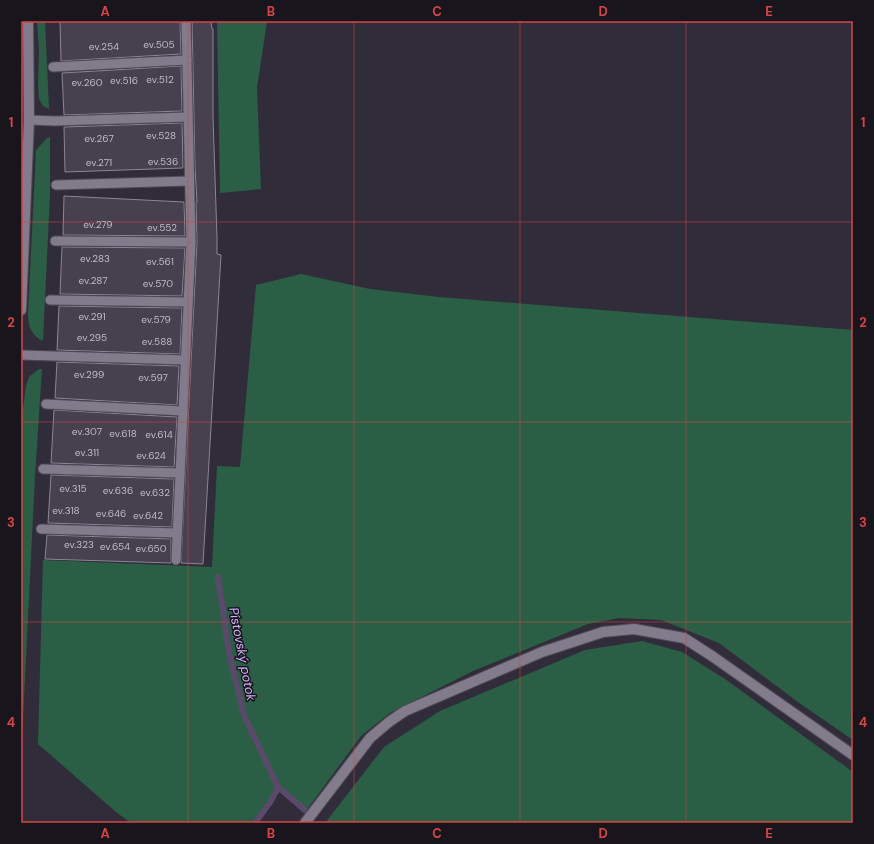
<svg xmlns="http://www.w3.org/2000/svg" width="874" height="844" font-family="'DM Sans',sans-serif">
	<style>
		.green { fill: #2a5f46 }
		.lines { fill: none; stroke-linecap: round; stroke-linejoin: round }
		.stream { stroke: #5b496b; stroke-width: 6 }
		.building { fill: #46404f; stroke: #8b8595 }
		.service-casing { stroke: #4e4a55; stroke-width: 11 }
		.minor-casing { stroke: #4e4a55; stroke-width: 12 }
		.tertiary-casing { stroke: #4e4a55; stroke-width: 12 }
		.service { stroke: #817b8b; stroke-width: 9 }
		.minor { stroke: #817b8b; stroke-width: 10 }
		.tertiary { stroke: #817b8b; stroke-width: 10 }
		.grid { fill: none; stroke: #d84445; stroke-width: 1; stroke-opacity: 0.55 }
		.labels { text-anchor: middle; stroke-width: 3; stroke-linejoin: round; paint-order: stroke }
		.number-label { font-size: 10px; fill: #bebac5 }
		.water-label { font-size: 13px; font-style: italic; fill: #d2b0fe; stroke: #18151c }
		.neatline { fill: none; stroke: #d84445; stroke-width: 1.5 }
		.grid-label { font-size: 13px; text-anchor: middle; font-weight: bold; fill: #d84445 }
	</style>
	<rect width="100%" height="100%" fill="#312c39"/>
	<g class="green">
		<polygon points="37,21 45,21 49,109 43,106 39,99 38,84 39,50"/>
		<polygon points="217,21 267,21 257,88 261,189 220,193"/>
		<path d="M50 137V194L43 341C32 336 28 327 28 314L36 150 47 138Z"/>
		<polygon points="301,274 370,289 439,297 853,330 853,740 798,702 719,643 661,620 619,618 588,624 473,671 390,713 361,736 306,811 282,790 251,823 131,823 116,812 38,744 43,560 212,567 217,466 240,467 256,285"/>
		<polygon points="39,369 42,369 35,476 21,759 21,526 22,416 26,386 29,377"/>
		<polygon points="642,641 682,652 725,679 853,772 853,823 325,823 384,747 440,711 585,650"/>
	</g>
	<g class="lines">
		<g class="stream">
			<polyline points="218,577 229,653 244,715 278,787 306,811"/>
			<polyline points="255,823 271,801 278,787"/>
		</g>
	</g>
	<g class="building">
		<polygon points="60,21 180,21 181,54 61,61"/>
		<polygon points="192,21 211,21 212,29 213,29 213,117 217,238 217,254 221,255 203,564 181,563 197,242 196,202 197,202 195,168"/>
		<polygon points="181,66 182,111 64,115 62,73"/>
		<polygon points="182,123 183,168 65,172 64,127"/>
		<polygon points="64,196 184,202 185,236 63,235"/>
		<polygon points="62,247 185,248 182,296 60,294"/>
		<polygon points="59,306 182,308 180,354 57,350"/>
		<polygon points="57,362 179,366 177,405 55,398"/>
		<polygon points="54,410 177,417 174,467 51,463"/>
		<polygon points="51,475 174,479 172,527 48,523"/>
		<polygon points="47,535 171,539 171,563 45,559"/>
	</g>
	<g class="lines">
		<defs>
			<g id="service">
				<polyline points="53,67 187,60"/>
				<polyline points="29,120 55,121 188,117"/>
				<polyline points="56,185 189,181"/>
				<polyline points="55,241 191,242"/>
				<polyline points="50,300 188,302"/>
				<polyline points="21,355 185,360"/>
				<polyline points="46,404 183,411"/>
				<polyline points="43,469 180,473"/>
				<polyline points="41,529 177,533"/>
				<polyline points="176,560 191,242 186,21"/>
			</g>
			<polyline id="minor" points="305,823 370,738 389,722 405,711 542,652 603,632 634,629 684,638 712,656 853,755"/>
			<polyline id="tertiary" points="21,310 29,120 28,21"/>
		</defs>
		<use href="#service" class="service-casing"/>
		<use href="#minor" class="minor-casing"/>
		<use href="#tertiary" class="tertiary-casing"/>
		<use href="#service" class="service"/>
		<use href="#minor" class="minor"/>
		<use href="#tertiary" class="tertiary"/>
	</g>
	<path class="grid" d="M188 21V823M354 21V823M520 21V823M686 21V823M21 222H853M21 422H853M21 622H853"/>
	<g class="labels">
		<g class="number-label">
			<text x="159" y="48">ev.505</text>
			<text x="104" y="50">ev.254</text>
			<text x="160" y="83">ev.512</text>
			<text x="124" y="84">ev.516</text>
			<text x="87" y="86">ev.260</text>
			<text x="161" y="139">ev.528</text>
			<text x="99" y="142">ev.267</text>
			<text x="163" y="165">ev.536</text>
			<text x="99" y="166">ev.271</text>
			<text x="98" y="228">ev.279</text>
			<text x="162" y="231">ev.552</text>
			<text x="95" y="262">ev.283</text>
			<text x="160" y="265">ev.561</text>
			<text x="93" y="284">ev.287</text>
			<text x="158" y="287">ev.570</text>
			<text x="92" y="320">ev.291</text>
			<text x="156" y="323">ev.579</text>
			<text x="92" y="341">ev.295</text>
			<text x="157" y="345">ev.588</text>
			<text x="89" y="378">ev.299</text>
			<text x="153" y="381">ev.597</text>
			<text x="87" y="435">ev.307</text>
			<text x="123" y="437">ev.618</text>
			<text x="159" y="438">ev.614</text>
			<text x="87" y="456">ev.311</text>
			<text x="151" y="459">ev.624</text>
			<text x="73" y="492">ev.315</text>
			<text x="118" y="494">ev.636</text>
			<text x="155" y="496">ev.632</text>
			<text x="66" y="514">ev.318</text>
			<text x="111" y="517">ev.646</text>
			<text x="148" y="519">ev.642</text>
			<text x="79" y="548">ev.323</text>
			<text x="115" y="550">ev.654</text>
			<text x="151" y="552">ev.650</text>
		</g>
		<g class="water-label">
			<text transform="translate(243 654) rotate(79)" y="5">Pístovský potok</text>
		</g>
	</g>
	<rect width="874" height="844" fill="none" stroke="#18151c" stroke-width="44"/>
	<rect x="22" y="22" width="830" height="800" class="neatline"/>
	<g class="grid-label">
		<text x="105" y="16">A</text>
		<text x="271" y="16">B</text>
		<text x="437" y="16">C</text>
		<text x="603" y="16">D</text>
		<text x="769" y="16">E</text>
		<text x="11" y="127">1</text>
		<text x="863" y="127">1</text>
		<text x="11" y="327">2</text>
		<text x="863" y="327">2</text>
		<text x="11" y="527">3</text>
		<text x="863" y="527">3</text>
		<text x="11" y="727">4</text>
		<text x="863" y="727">4</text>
		<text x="105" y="838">A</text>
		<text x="271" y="838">B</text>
		<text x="437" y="838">C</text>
		<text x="603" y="838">D</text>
		<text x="769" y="838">E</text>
	</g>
</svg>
